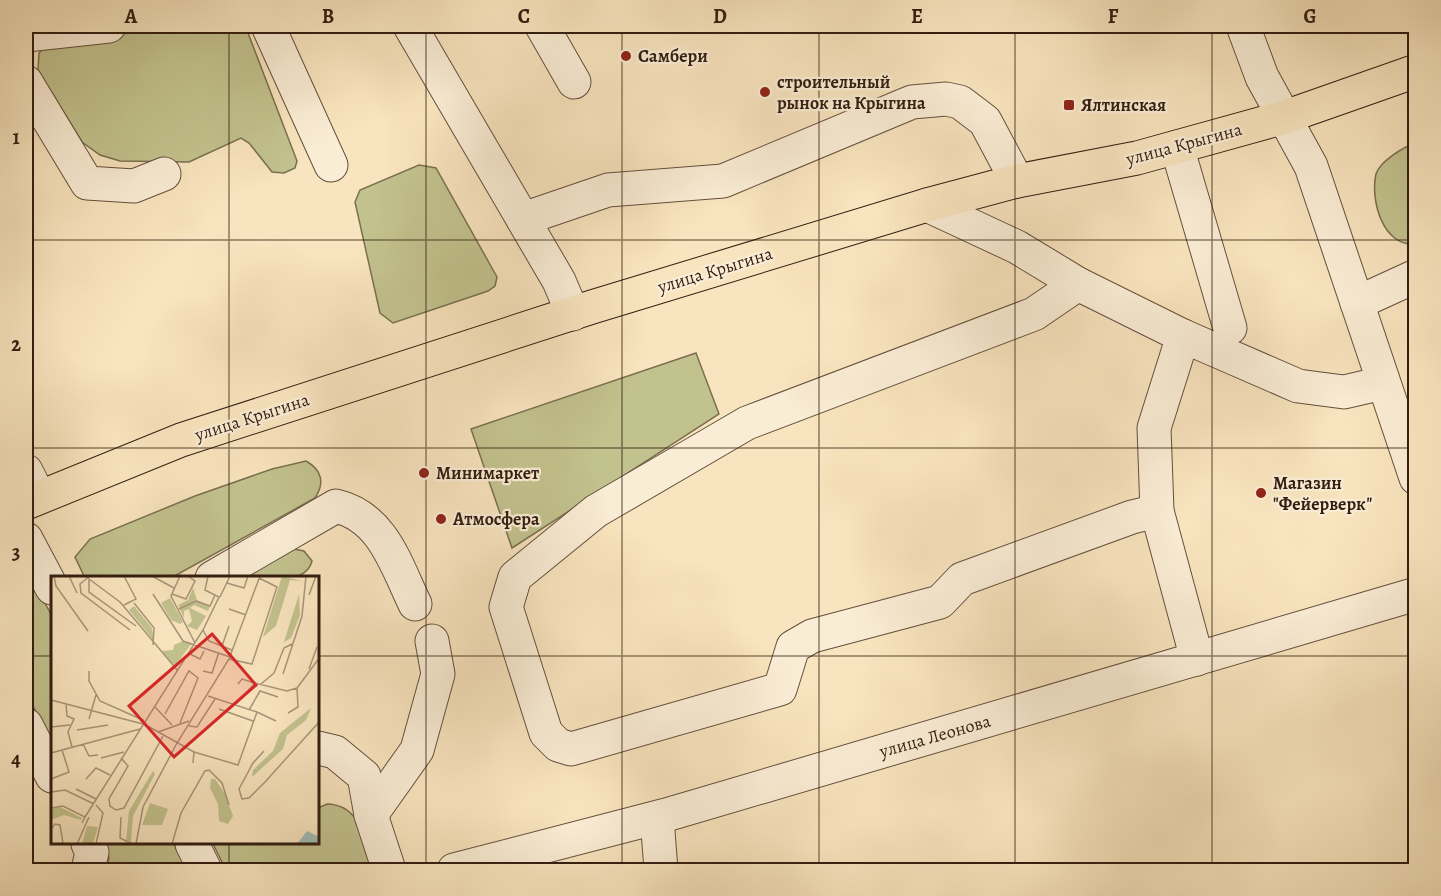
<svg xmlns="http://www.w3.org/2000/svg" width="1441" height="896" font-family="Alegreya,serif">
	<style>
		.green { fill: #c2c28e; stroke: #7a7050; stroke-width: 1.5 }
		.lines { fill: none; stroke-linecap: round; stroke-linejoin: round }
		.minor-casing { stroke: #644f3c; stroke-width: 35 }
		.major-casing { stroke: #331d11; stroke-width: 35 }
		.minor { stroke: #faedd5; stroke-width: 33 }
		.major { stroke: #f8e4be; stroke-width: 33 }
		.grid { fill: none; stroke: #331d11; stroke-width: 1.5; stroke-opacity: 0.55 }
		.poi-dot { fill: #8f2418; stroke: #faedd5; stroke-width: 2 }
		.labels { text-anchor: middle; stroke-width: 4.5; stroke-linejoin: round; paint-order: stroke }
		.poi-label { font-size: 18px; font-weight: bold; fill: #331d11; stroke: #faedd5; text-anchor: start }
		.street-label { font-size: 18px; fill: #331d11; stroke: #faedd5 }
		.inset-road { fill: none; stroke: #a99479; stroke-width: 1.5 }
		.view { fill: #d62828; fill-opacity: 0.15; stroke: #d62828; stroke-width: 3 }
		.inset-edge { fill: none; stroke: #331d11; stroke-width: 3 }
		.neatline { fill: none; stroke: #331d11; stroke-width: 2 }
		.grid-label { font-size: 20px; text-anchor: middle; font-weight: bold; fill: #331d11 }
	</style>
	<rect width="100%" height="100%" fill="#f8e4be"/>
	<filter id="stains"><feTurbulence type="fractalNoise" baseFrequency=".00333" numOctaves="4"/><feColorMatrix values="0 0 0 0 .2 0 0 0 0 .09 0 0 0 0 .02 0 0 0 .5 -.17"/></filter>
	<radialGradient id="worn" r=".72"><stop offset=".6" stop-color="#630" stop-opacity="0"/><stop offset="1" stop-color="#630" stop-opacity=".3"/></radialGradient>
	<g class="green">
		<polygon points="204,26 239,26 248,33 297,161 295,168 284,173 272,172 249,143 241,138 189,162 120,161 100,155 82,142 38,70 39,53 46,45 59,40"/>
		<path d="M1415 143V244C1383 247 1370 200 1376 174 1380 161 1404 147 1415 143Z"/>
		<polygon points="419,165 436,168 497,277 495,286 488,291 393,323 380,313 355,202 360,190"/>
		<polygon points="696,353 719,414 512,548 471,429"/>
		<path d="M306 461C322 470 325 483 315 498L171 578H85L75 557 90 539 195 496 272 469Z"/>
		<path d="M294 549 304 551 312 561C305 587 264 578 242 578Z"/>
		<polygon points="26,578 35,585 52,616 52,744 26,692"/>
		<path d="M327 804C361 805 363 838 372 865L368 870H226L213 844H318V808Z"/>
		<polygon points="105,844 174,844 187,870 106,870 109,858"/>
	</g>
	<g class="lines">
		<defs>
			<g id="minor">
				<polyline points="268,26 331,165"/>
				<polyline points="410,26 559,281 573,314"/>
				<polyline points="542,26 574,82"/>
				<polyline points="1243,26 1262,77 1311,166 1416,478"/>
				<polyline points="26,35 109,26"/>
				<polyline points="26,82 87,183 134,186 164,174"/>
				<polyline points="1177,147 1230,328"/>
				<polyline points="927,205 1017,247 1078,284 1183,336 1298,386 1344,392 1383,383"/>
				<polyline points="523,219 608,190 723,181 912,102 946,99 960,102 985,121 1017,181"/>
				<polyline points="1078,284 1034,314 747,423 596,511 515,577 506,607 546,733 558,745 571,749 780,689 793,647 812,636 940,602 962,579 1132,517 1157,511"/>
				<polyline points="1357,303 1416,276"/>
				<polyline points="1183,336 1154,428 1157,511 1197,659"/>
				<polyline points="26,471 39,497"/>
				<polyline points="26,539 52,588"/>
				<path d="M212 578 336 506C383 517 396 565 415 604"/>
				<polyline points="26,725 52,776"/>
				<polyline points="318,748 335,752 364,776 371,815 389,870"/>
				<polyline points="371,815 417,750 438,674 432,641"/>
				<polyline points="657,818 661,870"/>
				<polyline points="88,844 92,852 88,870"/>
				<polyline points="192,844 205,870"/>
				<polyline points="454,870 666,815 1416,594"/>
			</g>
			<polyline id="major" points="26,503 181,440 592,307 927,205 1017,181 1137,158 1285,117 1416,71"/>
		</defs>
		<use href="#minor" class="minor-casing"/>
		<use href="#major" class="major-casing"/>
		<use href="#minor" class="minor"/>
		<use href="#major" class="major"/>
	</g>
	<path class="grid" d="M229 26V578M426 26V870M622 26V870M819 26V870M1015 26V870M1212 26V870M26 240H1416M26 448H1416M26 656H52M318 656H1416M229 844V870"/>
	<g class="poi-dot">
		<circle cx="626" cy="56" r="6"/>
		<circle cx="765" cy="92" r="6"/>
		<rect x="1063" y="99" width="12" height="12" rx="3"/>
		<circle cx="424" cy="473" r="6"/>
		<circle cx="1261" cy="493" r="6"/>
		<circle cx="441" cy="519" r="6"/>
	</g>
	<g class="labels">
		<g class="poi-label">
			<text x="638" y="62">Самбери</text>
			<text x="777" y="88">строительный<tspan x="777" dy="21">рынок на Крыгина</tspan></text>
			<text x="1081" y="111">Ялтинская</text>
			<text x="436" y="479">Минимаркет</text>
			<text x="1273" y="489">Магазин<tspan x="1273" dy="21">"Фейерверк"</tspan></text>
			<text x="453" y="525">Атмосфера</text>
		</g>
		<g class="street-label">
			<text transform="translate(1184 144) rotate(-15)" y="6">улица Крыгина</text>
			<text transform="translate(715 270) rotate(-17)" y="6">улица Крыгина</text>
			<text transform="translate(252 417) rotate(-18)" y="6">улица Крыгина</text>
			<text transform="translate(935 736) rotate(-16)" y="6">улица Леонова</text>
		</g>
	</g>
	<g transform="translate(51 576)">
		<rect width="268" height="268" fill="#f8e4be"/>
		<path d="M231 0 251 5 239 4 225 50 212 61ZM142 12 146 24 159 30 157 35 143 29 139 32 155 40 146 54 136 50 141 45 138 33 133 35V42L127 29 137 24ZM248 18 249 39 240 62 233 66ZM119 22 132 46 129 48 120 44 110 27ZM83 30 101 52 103 65 78 34ZM132 65 141 67 124 90 110 75 122 74 123 69ZM260 132 255 144 236 159 232 173 201 201 202 194 222 175 229 157ZM102 195 104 198 82 240 80 266 75 265 78 235ZM160 203H164L174 218 182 240 177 248 168 245 167 228 159 212ZM99 227 117 233 111 249H91ZM9 231 31 242 30 244 13 239 0 244V233ZM36 250 47 251 42 268H31Z" fill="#c2c28e"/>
		<path d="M256 255 268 261V268H246Z" fill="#9ebeb6"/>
		<path class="inset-road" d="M3 0 5 10 37 55M18 0 26 17M34 0 69 26 127 95M39 0 29 8 30 17 79 54M73 0 85 23 73 29M101 0 123 12M129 0 120 20 144 67M38 4V16L85 50M176 7 193 12 197 0M102 18 132 65 179 81M121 18 135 23 144 5 137 0M258 19 265 0M169 21 179 0M83 27 103 52 102 69M128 33 145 25 159 30 164 19M178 33 195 39M152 54 158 65 181 74M171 70 178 50M139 78 149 83 153 75M178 83 201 88 226 11 208 2M258 93 266 71M38 95V105L49 125 92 144 93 148 143 176 142 187M152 95 161 97 168 76M232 98 251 40 255 0M187 108 191 103 204 107M210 108 223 97 233 72 241 68M0 124 92 148M15 127 16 140 23 143 17 156 21 171M184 129 204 107 236 115 246 112 269 81M104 131 121 149M168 133 202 145M198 134 209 115 227 121M206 136 225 145M237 137 247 131 246 112M114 138 138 95 147 102 129 147M38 143 45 119M138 150 146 151 164 123M0 151 19 149M26 154 57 149M107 156 138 145M32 168 38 180 47 179M213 175 202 187 188 213 191 223 198 222 214 206 269 145M143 176 187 189 206 136 157 120M0 177 89 153M50 182 73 176M70 182 77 190 58 223 59 230 65 234 73 232 112 160M0 203 18 196 11 174M35 203 45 192 59 199M25 213 45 223M0 216 14 214 43 228M45 229 52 237 45 268M0 232 12 230 34 241 31 247M34 241 152 54 168 21 154 14 157 0M70 241 69 262 81 268M0 253 4 248 9 249 12 267M26 268 38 241M85 268 92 231 126 167 178 83 209 0M121 268 130 237 154 195 158 194 171 207 178 229"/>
		<path class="view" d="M161 58 205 109 123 181 78 130Z"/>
		<rect width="268" height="268" class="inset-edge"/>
	</g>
	<rect width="1441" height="896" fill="none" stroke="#f8e4be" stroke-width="66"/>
	<rect x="33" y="33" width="1375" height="830" class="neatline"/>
	<g class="grid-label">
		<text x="131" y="23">A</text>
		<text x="328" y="23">B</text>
		<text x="524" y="23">C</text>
		<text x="720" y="23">D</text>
		<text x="917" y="23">E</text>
		<text x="1113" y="23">F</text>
		<text x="1310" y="23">G</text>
		<text x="16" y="144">1</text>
		<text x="16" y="351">2</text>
		<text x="16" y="559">3</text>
		<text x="16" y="766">4</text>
	</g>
	<rect width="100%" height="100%" filter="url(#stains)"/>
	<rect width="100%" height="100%" fill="url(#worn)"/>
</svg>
